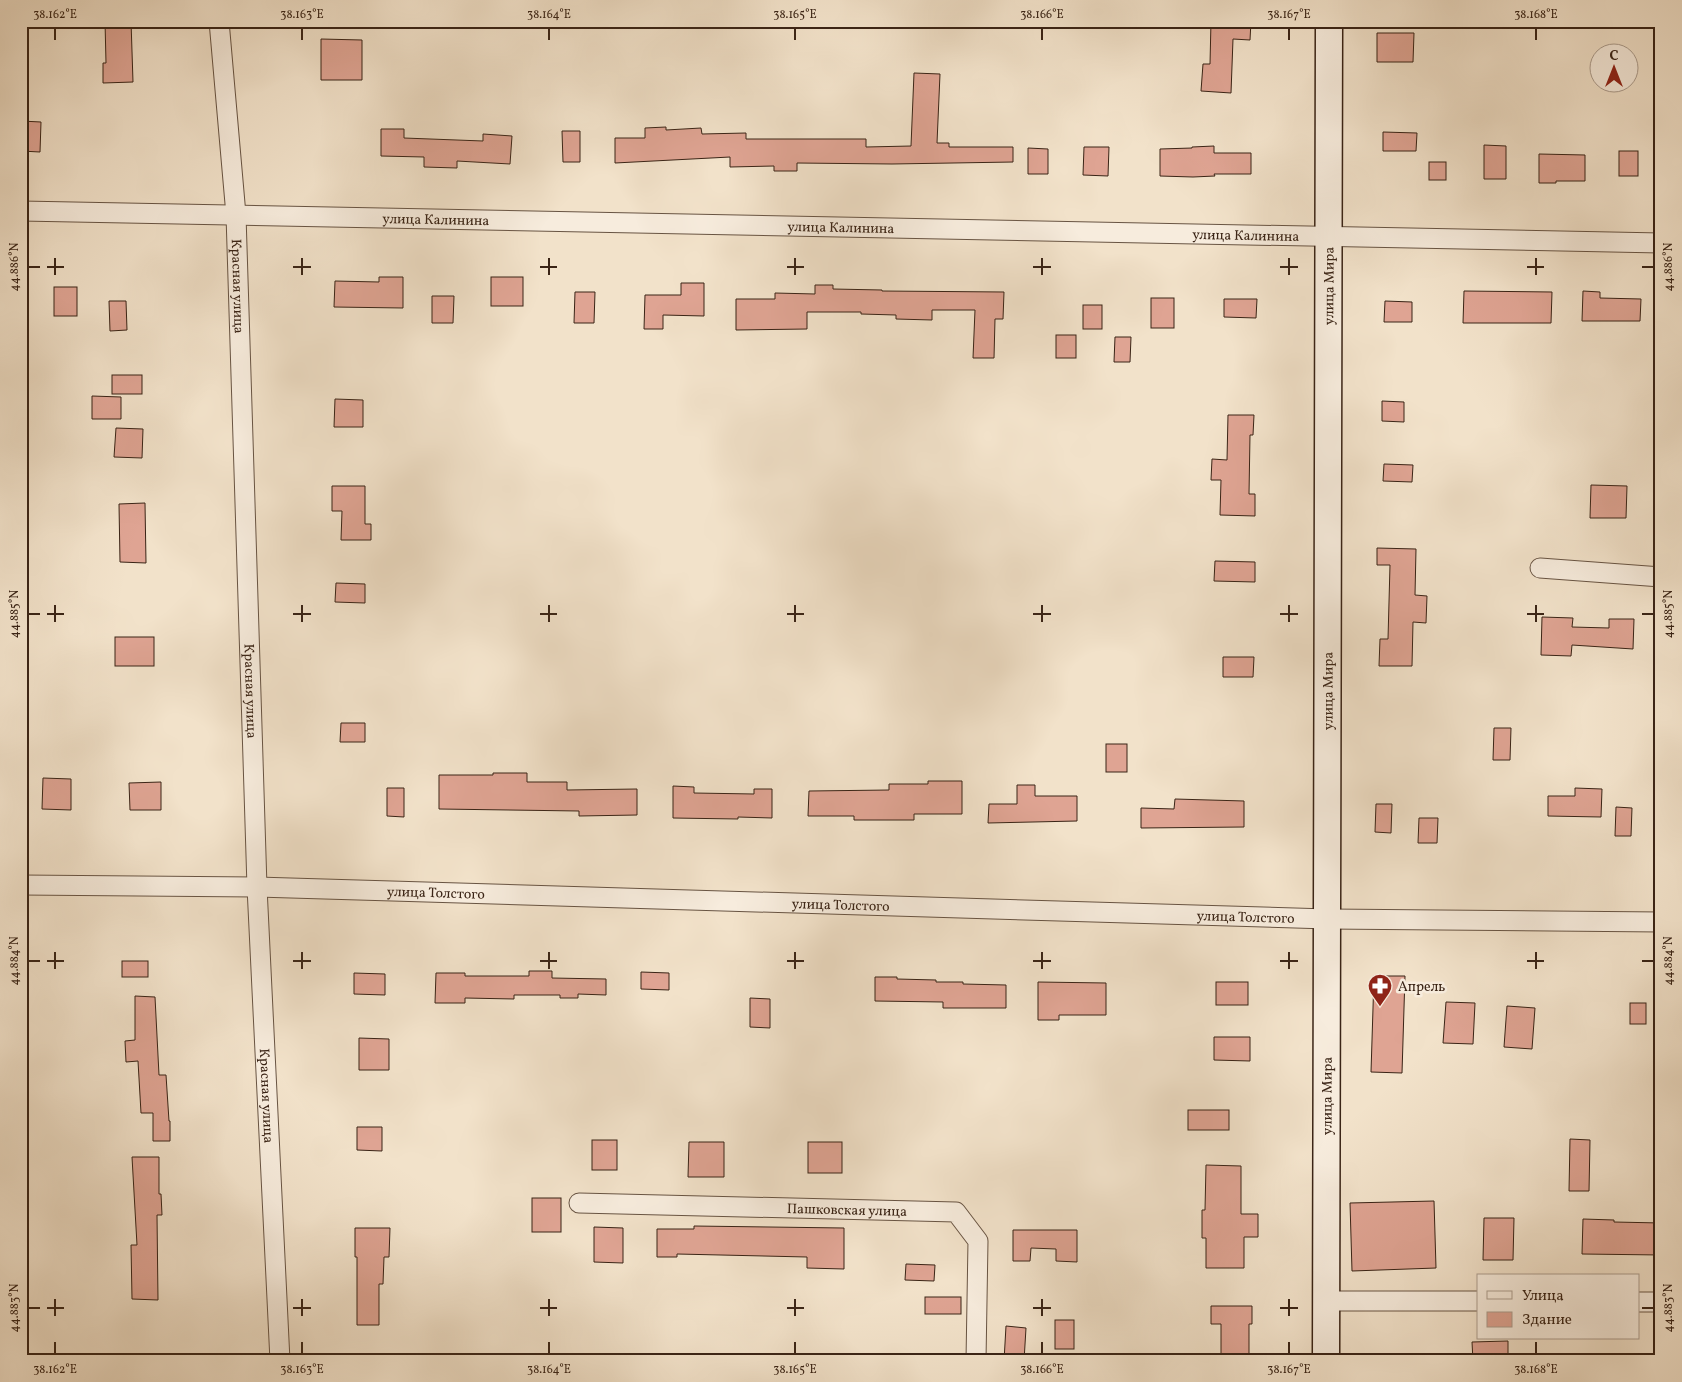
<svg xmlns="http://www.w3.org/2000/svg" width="1682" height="1382" font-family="Vollkorn,serif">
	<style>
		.building { fill: #dfa493; stroke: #3a2416 }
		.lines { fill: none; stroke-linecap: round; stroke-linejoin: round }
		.minor-casing { stroke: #685443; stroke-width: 21 }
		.secondary-casing { stroke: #3a2416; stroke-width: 29 }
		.minor { stroke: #f7ecdd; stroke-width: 19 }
		.secondary { stroke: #f7ecdd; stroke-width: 26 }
		.ticks { fill: none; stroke: #3a2416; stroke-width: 2 }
		.labels { text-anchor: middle; stroke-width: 5; stroke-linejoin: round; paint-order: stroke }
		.street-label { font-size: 14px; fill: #3a2416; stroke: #f7ecdd }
		.poi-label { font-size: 14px; fill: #3a2416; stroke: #f7ecdd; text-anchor: start }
		.neatline { fill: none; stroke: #3a2416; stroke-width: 2 }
		.ticks-label { font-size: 12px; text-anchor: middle; fill: #3a2416 }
	</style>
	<rect width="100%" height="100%" fill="#f2e2ca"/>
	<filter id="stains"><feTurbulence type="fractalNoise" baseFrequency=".004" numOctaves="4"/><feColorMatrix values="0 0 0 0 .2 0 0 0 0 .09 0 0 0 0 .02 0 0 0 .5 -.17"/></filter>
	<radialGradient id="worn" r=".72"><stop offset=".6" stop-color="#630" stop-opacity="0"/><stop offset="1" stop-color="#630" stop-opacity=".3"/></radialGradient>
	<g class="building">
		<polygon points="105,21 131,21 133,82 103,83 103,63 106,63"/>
		<polygon points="1211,21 1251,21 1250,40 1233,39 1231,93 1201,91 1203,64 1210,64"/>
		<polygon points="1377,33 1414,33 1413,62 1377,62"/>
		<polygon points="321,39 362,40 362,80 321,80"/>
		<polygon points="914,73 940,74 937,143 949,143 949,147 1013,147 1013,162 892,164 797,163 797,171 774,171 774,166 730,167 730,157 615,163 615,138 645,138 645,128 666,127 666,130 701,128 702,134 746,133 746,139 866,139 866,147 911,146"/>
		<polygon points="21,121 41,122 40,152 21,151"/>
		<polygon points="381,129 404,129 404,138 483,141 483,134 512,136 510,164 457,161 457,168 424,167 424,157 381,156"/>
		<polygon points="562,131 580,131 580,162 563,162"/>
		<polygon points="1383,132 1417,133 1416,151 1383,151"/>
		<polygon points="1484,145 1506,146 1506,179 1484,179"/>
		<polygon points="1214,146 1214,153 1251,153 1251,174 1214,174 1215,176 1193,177 1160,176 1160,149 1192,148 1192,147"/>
		<polygon points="1084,147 1109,147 1108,176 1083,175"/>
		<polygon points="1028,148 1048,149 1048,174 1028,174"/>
		<rect x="1619" y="151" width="19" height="25"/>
		<polygon points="1539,154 1585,155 1585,181 1556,181 1556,183 1539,183"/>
		<rect x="1429" y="162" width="17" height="18"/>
		<polygon points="379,277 403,277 403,308 334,307 335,281 379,282"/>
		<rect x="491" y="277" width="32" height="29"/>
		<polygon points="681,283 704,283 704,316 663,315 663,329 644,329 645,295 681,295"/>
		<polygon points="815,285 833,285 833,289 882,290 882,291 1004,292 1003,319 995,319 994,358 973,358 975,310 932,310 932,320 896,319 896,315 861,314 861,312 807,312 807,329 736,330 736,299 775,299 775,293 815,294"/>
		<rect x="54" y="287" width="23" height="29"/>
		<polygon points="1464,291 1552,292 1551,323 1463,323"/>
		<polygon points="1583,291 1600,292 1600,298 1641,299 1640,321 1582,321"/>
		<polygon points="575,292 595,292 594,323 574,323"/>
		<polygon points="432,296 454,296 453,323 432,323"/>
		<rect x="1151" y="298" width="23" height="30"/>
		<polygon points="1224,299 1257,299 1256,318 1224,317"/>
		<polygon points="109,301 126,301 127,330 110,331"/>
		<polygon points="1385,301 1412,302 1412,322 1384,322"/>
		<rect x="1083" y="305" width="19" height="24"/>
		<rect x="1056" y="335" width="20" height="23"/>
		<polygon points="1115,337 1131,337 1130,362 1114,362"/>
		<rect x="112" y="375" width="30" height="19"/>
		<polygon points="92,396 121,397 121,419 92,419"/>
		<polygon points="335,399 363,400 363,427 334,427"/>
		<polygon points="1382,401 1404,402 1404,422 1382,421"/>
		<polygon points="1228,415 1254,415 1253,435 1250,435 1249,494 1255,494 1255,516 1220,515 1221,480 1211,480 1212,459 1227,460"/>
		<polygon points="116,428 143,429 142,458 114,457"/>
		<polygon points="1384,464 1413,465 1412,482 1383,481"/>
		<polygon points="1591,485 1627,486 1626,518 1590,518"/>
		<polygon points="332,486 365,486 365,524 371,524 371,540 341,540 342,511 332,511"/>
		<polygon points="145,503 146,563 120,562 119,504"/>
		<polygon points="1377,548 1416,549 1415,595 1427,596 1426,623 1413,622 1412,666 1379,666 1380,639 1388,639 1390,565 1377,565"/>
		<polygon points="1215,561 1255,562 1255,582 1214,581"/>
		<polygon points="336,583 365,584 365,603 335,602"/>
		<polygon points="1542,617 1573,618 1572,627 1609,628 1609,619 1634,619 1633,649 1572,645 1571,656 1541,655"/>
		<rect x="115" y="637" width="39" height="29"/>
		<polygon points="1223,657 1254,657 1253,677 1223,677"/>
		<polygon points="341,723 365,723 365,742 340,742"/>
		<polygon points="1494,728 1511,728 1510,760 1493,760"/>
		<rect x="1106" y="744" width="21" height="28"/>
		<polygon points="493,773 527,773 527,782 567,782 567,790 637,789 637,815 579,816 579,811 439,809 439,775 493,775"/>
		<polygon points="43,778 71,779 71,810 42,809"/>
		<polygon points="928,781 962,781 962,814 914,814 914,820 854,820 854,816 808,816 809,791 889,790 889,784 928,784"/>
		<polygon points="161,782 161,810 130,810 129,783"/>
		<polygon points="1017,785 1035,785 1035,796 1077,796 1077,821 988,823 989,804 1017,804"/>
		<polygon points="673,786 694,787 694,793 754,794 754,789 772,789 772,818 738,817 738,819 673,818"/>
		<polygon points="387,788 404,788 404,817 387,816"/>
		<polygon points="1575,788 1602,789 1601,817 1548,816 1548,796 1575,796"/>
		<polygon points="1175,799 1244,801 1244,827 1141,828 1141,808 1174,809"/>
		<polygon points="1376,804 1392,804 1391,833 1375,832"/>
		<polygon points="1616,807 1632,808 1631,836 1615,836"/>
		<polygon points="1419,818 1438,818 1437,843 1418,843"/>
		<rect x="122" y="961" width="26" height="16"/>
		<polygon points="529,971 552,971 552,978 606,979 606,995 578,994 578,998 560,998 560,995 514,995 514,999 465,998 465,1003 435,1003 436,973 465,973 465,976 529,976"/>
		<polygon points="641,972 669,973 669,990 641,989"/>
		<polygon points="354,973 385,974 385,995 354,994"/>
		<polygon points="1374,976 1405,976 1402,1073 1371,1072"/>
		<polygon points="875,977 897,977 897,979 936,980 936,982 963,982 963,984 1006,985 1006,1008 943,1008 943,1002 875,1001"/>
		<polygon points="1038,982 1106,983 1106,1015 1059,1015 1059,1020 1038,1020"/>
		<rect x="1216" y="982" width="32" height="23"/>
		<polygon points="135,996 155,997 159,1075 166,1075 169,1121 170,1121 170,1141 153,1141 153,1113 141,1113 138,1061 126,1062 125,1041 135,1040"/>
		<polygon points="750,998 770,999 770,1028 750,1027"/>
		<polygon points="1446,1002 1475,1003 1473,1044 1443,1043"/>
		<rect x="1630" y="1003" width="16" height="21"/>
		<polygon points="1507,1006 1535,1008 1532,1049 1504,1047"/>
		<polygon points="1214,1037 1250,1037 1250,1061 1214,1060"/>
		<polygon points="359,1038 389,1039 389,1070 359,1070"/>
		<rect x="1188" y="1110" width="41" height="20"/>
		<polygon points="357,1127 382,1127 382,1151 357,1150"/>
		<polygon points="1570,1139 1590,1140 1589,1191 1569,1191"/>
		<rect x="592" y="1140" width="25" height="30"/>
		<polygon points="689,1142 724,1142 724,1177 688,1177"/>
		<rect x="808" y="1142" width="34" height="31"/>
		<polygon points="132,1157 159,1157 159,1194 161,1194 162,1215 157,1215 158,1300 132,1299 131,1245 137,1245"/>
		<polygon points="1206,1165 1241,1166 1241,1214 1258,1214 1258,1237 1244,1237 1244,1268 1206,1268 1206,1238 1202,1238 1202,1210 1205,1210"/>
		<rect x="532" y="1198" width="29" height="34"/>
		<polygon points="1434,1201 1436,1268 1352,1271 1350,1203"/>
		<polygon points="1484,1218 1514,1218 1513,1260 1483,1260"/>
		<polygon points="1583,1219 1614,1220 1614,1222 1661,1223 1661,1255 1582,1254"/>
		<polygon points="694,1226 844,1228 844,1269 807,1268 807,1257 677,1254 677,1257 657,1257 657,1229 694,1229"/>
		<polygon points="594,1227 623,1228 623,1263 594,1262"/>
		<polygon points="355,1228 390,1228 389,1257 384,1257 383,1284 379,1284 379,1325 357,1325 357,1257 355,1257"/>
		<polygon points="1013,1230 1077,1230 1077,1262 1056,1261 1056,1249 1031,1248 1030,1261 1013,1261"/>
		<polygon points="906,1264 935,1265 934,1281 905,1280"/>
		<rect x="925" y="1297" width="36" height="17"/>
		<polygon points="1211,1306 1252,1306 1252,1324 1249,1324 1249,1358 1221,1358 1221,1324 1211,1324"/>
		<rect x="1055" y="1320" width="19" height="29"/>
		<polygon points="1006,1326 1026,1328 1024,1361 1004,1361"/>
		<polygon points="1508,1341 1508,1361 1473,1361 1472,1342"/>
	</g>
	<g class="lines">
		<defs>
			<g id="minor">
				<path id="s1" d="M219 21 236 215 257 887 280 1361"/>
				<path id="s2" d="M21 211 1661 243"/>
				<polyline points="1540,568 1661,577"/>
				<path id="s3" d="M21 885 257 887 1328 919 1661 922"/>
				<path id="s4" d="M579 1203 956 1212 978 1241 976 1361"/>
				<polyline points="1326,1301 1478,1301"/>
				<polyline points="1638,1302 1657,1302"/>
			</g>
			<g id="secondary">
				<path id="s5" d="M1326 1361 1329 21"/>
			</g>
		</defs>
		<use href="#minor" class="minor-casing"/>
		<use href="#secondary" class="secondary-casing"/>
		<use href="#minor" class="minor"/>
		<use href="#secondary" class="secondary"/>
	</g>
	<path class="ticks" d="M55 28V40M302 28V40M549 28V40M795 28V40M1042 28V40M1289 28V40M1536 28V40M55 258V275M302 258V275M549 258V275M795 258V275M1042 258V275M1289 258V275M1536 258V275M28 267H40M47 267H64M293 267H311M540 267H557M787 267H804M1033 267H1051M1280 267H1298M1527 267H1544M1642 267H1654M55 605V622M302 605V622M549 605V622M795 605V622M1042 605V622M1289 605V622M1536 605V622M28 614H40M47 614H64M293 614H311M540 614H557M787 614H804M1033 614H1051M1280 614H1298M1527 614H1544M1642 614H1654M55 952V969M302 952V969M549 952V969M795 952V969M1042 952V969M1289 952V969M1536 952V969M28 961H40M47 961H64M293 961H311M540 961H557M787 961H804M1033 961H1051M1280 961H1298M1527 961H1544M1642 961H1654M55 1299V1316M302 1299V1316M549 1299V1316M795 1299V1316M1042 1299V1316M1289 1299V1316M28 1308H40M47 1308H64M293 1308H311M540 1308H557M787 1308H804M1033 1308H1051M1280 1308H1298M1642 1308H1654M55 1342V1354M302 1342V1354M549 1342V1354M795 1342V1354M1042 1342V1354M1289 1342V1354M1536 1342V1354"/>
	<defs>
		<symbol id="pharmacy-pin" viewBox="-11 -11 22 30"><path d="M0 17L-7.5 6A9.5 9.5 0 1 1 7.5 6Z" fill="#8f2418" stroke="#f7ecdd"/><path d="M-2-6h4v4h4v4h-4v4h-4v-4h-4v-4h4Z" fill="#fff"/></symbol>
	</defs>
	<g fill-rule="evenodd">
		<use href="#pharmacy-pin" x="1366" y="972" width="28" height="38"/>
	</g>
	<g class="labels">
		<g class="street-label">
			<text dy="5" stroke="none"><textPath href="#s2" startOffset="415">улица Калинина</textPath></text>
			<text dy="5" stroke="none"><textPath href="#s2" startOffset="820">улица Калинина</textPath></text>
			<text dy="5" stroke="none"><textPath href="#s2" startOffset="1225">улица Калинина</textPath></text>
			<text dy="5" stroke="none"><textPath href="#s1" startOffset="266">Красная улица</textPath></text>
			<text dy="5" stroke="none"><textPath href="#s5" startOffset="1075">улица Мира</textPath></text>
			<text dy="5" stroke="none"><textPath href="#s1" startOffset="671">Красная улица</textPath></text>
			<text dy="5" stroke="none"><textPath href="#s5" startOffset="670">улица Мира</textPath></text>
			<text dy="5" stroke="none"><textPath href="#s3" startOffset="415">улица Толстого</textPath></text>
			<text dy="5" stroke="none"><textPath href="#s3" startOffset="820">улица Толстого</textPath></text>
			<text dy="5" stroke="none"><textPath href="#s3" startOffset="1225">улица Толстого</textPath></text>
			<text dy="5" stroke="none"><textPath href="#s1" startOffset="1076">Красная улица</textPath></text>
			<text dy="5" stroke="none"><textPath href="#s5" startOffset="265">улица Мира</textPath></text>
			<text dy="5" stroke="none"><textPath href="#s4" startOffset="268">Пашковская улица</textPath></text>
		</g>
		<g class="poi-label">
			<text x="1398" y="991">Апрель</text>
		</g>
	</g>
	<rect width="1682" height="1382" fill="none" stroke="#f2e2ca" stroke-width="55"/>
	<rect x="1477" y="1274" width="162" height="65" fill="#f7ecdd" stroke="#ab9c8d"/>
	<rect x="1487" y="1291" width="25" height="8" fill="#f7ecdd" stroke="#ab9c8d"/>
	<text x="1522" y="1300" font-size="15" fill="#3a2416">Улица</text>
	<rect x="1487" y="1312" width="25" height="15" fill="#dfa493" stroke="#ab9c8d"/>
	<text x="1522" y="1324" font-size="15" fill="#3a2416">Здание</text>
	<g transform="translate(1614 68)"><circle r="24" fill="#f7ecdd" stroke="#ab9c8d"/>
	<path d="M0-4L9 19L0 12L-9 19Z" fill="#8f2418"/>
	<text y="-8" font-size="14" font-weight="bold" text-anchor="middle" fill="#3a2416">С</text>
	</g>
	<rect x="28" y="28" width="1626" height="1326" class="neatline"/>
	<g class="ticks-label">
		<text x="55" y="18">38.162°E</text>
		<text x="302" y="18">38.163°E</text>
		<text x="549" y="18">38.164°E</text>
		<text x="795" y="18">38.165°E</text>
		<text x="1042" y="18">38.166°E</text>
		<text x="1289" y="18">38.167°E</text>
		<text x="1536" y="18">38.168°E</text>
		<text transform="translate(14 267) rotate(-90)" y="4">44.886°N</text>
		<text transform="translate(1668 267) rotate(-90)" y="4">44.886°N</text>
		<text transform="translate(14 614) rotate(-90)" y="4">44.885°N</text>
		<text transform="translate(1668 614) rotate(-90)" y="4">44.885°N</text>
		<text transform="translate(14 961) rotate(-90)" y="4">44.884°N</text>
		<text transform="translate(1668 961) rotate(-90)" y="4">44.884°N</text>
		<text transform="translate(14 1308) rotate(-90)" y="4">44.883°N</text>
		<text transform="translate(1668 1308) rotate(-90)" y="4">44.883°N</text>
		<text x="55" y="1373">38.162°E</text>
		<text x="302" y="1373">38.163°E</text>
		<text x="549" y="1373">38.164°E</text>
		<text x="795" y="1373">38.165°E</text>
		<text x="1042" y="1373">38.166°E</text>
		<text x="1289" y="1373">38.167°E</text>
		<text x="1536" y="1373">38.168°E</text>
	</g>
	<rect width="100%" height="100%" filter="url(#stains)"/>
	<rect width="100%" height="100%" fill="url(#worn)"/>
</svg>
